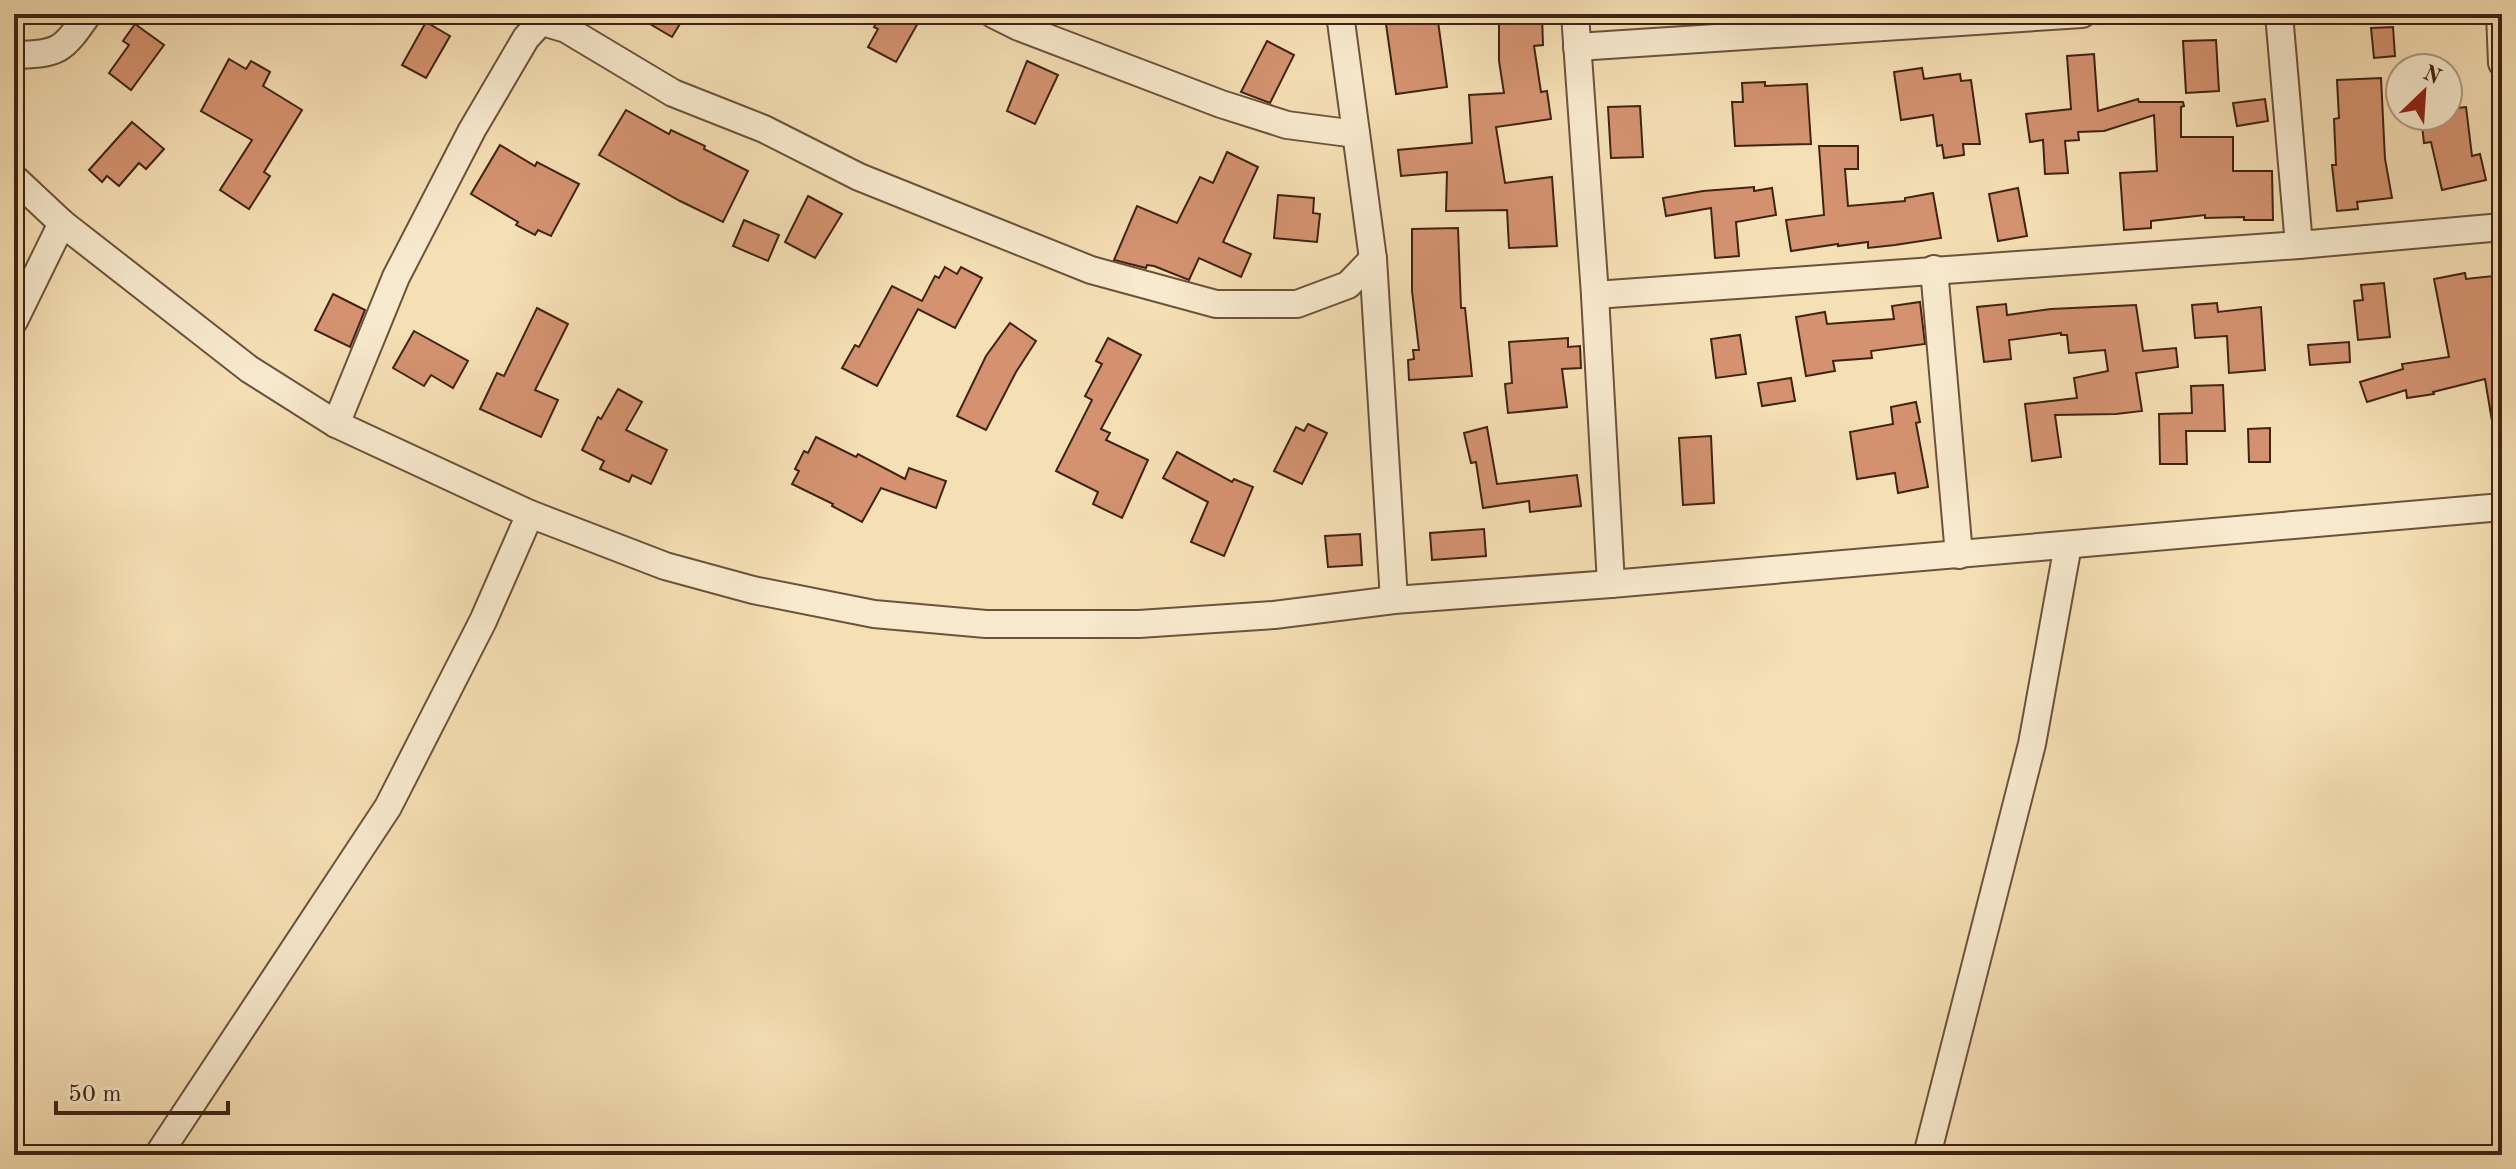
<svg xmlns="http://www.w3.org/2000/svg" width="2516" height="1169" font-family="'Old Standard TT',serif">
	<style>
		.building { fill: #d49270; stroke: #402313; stroke-width: 2 }
		.lines { fill: none; stroke-linecap: round; stroke-linejoin: round }
		.street-casing { stroke: #6d523b; stroke-width: 30 }
		.street { stroke: #f8eace; stroke-width: 26 }
	</style>
	<rect width="100%" height="100%" fill="#f5dfb4"/>
	<filter id="stains"><feTurbulence type="fractalNoise" baseFrequency=".0025" numOctaves="4"/><feColorMatrix values="0 0 0 0 .2 0 0 0 0 .09 0 0 0 0 .02 0 0 0 .5 -.17"/></filter>
	<radialGradient id="worn" r=".72"><stop offset=".6" stop-color="#630" stop-opacity="0"/><stop offset="1" stop-color="#630" stop-opacity=".3"/></radialGradient>
	<g class="building">
		<polygon points="633,14 686,14 672,37"/>
		<polygon points="881,14 923,14 896,62 868,47 878,29 874,27"/>
		<polygon points="1405,14 1405,18 1437,14 1447,87 1396,94 1385,17"/>
		<polygon points="1542,15 1543,45 1534,46 1541,92 1547,91 1551,119 1496,127 1505,183 1552,177 1557,246 1509,248 1507,210 1446,211 1447,172 1401,176 1398,150 1472,143 1469,95 1504,93 1499,61 1499,17"/>
		<polygon points="426,22 450,36 426,78 402,65"/>
		<polygon points="135,24 164,45 131,90 109,73 129,45 123,41"/>
		<polygon points="2393,27 2395,56 2374,58 2371,28"/>
		<polygon points="2216,40 2219,91 2186,93 2183,41"/>
		<polygon points="1267,41 1294,55 1270,103 1241,92"/>
		<polygon points="2094,54 2098,111 2138,99 2139,102 2183,102 2184,106 2181,107 2181,137 2233,137 2233,171 2272,171 2273,220 2244,220 2244,217 2205,218 2205,215 2151,221 2151,228 2124,230 2120,173 2157,171 2154,115 2104,131 2078,132 2079,140 2065,141 2068,173 2045,174 2043,140 2030,142 2026,114 2071,109 2067,56"/>
		<polygon points="229,59 246,69 251,61 270,72 263,86 302,110 264,172 270,176 249,209 220,190 252,140 201,111"/>
		<polygon points="1027,61 1058,75 1035,124 1007,111"/>
		<polygon points="1922,68 1924,79 1960,74 1961,81 1971,80 1980,144 1963,144 1964,155 1944,158 1942,145 1937,146 1933,115 1901,120 1894,72"/>
		<polygon points="2381,78 2385,159 2392,198 2357,202 2358,209 2337,211 2332,165 2336,165 2334,119 2339,118 2337,80"/>
		<polygon points="1765,82 1765,86 1807,84 1811,144 1735,146 1732,102 1743,102 1742,83"/>
		<polygon points="2265,99 2268,121 2237,126 2233,103"/>
		<polygon points="1640,106 1643,157 1611,158 1608,107"/>
		<polygon points="2466,107 2472,156 2480,154 2486,180 2442,190 2431,142 2424,143 2421,116 2448,116 2448,109"/>
		<polygon points="626,110 669,134 671,130 705,146 704,149 748,171 723,222 680,201 599,155"/>
		<polygon points="132,122 164,149 146,169 139,163 119,186 107,176 102,182 89,170"/>
		<polygon points="500,145 535,166 537,162 579,184 551,236 538,230 535,235 516,225 518,222 471,194"/>
		<polygon points="1819,146 1858,146 1858,169 1845,169 1848,206 1905,201 1905,198 1933,193 1941,238 1895,245 1868,248 1868,242 1838,246 1838,244 1791,251 1786,220 1824,215"/>
		<polygon points="1227,152 1258,167 1223,242 1251,254 1241,277 1199,258 1189,280 1154,266 1147,265 1146,268 1114,260 1137,206 1177,223 1200,177 1213,183"/>
		<polygon points="1754,187 1754,191 1772,188 1776,215 1736,222 1739,256 1715,258 1711,208 1666,216 1663,198 1703,191"/>
		<polygon points="2018,188 2027,236 1998,241 1989,194"/>
		<polygon points="1278,195 1314,198 1313,213 1320,214 1317,242 1274,238"/>
		<polygon points="808,196 842,214 815,258 785,242"/>
		<polygon points="744,220 779,235 768,261 733,246"/>
		<polygon points="1458,228 1461,308 1465,308 1472,376 1409,380 1408,360 1414,359 1413,350 1419,350 1412,291 1412,229"/>
		<polygon points="945,267 957,274 961,267 982,278 955,328 918,309 877,386 842,368 855,345 859,347 892,286 922,301 935,276 939,278"/>
		<polygon points="2465,273 2466,279 2502,275 2502,420 2492,421 2485,379 2433,392 2434,394 2407,398 2406,390 2367,402 2360,382 2403,369 2402,364 2449,357 2434,279"/>
		<polygon points="2384,283 2390,337 2358,340 2354,301 2363,300 2361,285"/>
		<polygon points="333,294 365,310 350,347 315,330"/>
		<polygon points="1920,302 1925,344 1871,351 1872,358 1833,361 1835,371 1806,376 1796,317 1825,312 1827,324 1894,319 1892,306"/>
		<polygon points="2217,303 2218,312 2261,307 2265,370 2229,373 2227,336 2195,338 2192,305"/>
		<polygon points="2006,304 2007,315 2051,309 2136,305 2143,351 2176,348 2178,367 2136,373 2142,411 2116,414 2055,415 2061,457 2032,461 2025,404 2077,398 2074,378 2108,371 2105,350 2069,353 2067,335 2061,335 2061,333 2009,340 2011,359 1984,362 1977,307"/>
		<polygon points="537,308 568,324 535,390 558,400 541,437 480,409 497,373 504,376"/>
		<polygon points="1010,323 1036,341 1016,372 986,430 957,416 986,356"/>
		<polygon points="414,331 468,361 453,388 431,375 424,386 393,368"/>
		<polygon points="1740,335 1746,374 1716,378 1711,339"/>
		<polygon points="1108,338 1141,355 1101,429 1110,433 1106,440 1148,460 1122,518 1093,504 1098,492 1056,471 1092,400 1085,396 1102,364 1096,361"/>
		<polygon points="1568,338 1568,347 1580,346 1581,368 1562,369 1567,407 1508,413 1505,384 1512,383 1509,342"/>
		<polygon points="2349,342 2350,362 2310,365 2308,345"/>
		<polygon points="1791,378 1795,401 1762,406 1758,383"/>
		<polygon points="2223,385 2225,431 2186,431 2187,464 2160,464 2159,414 2192,413 2191,386"/>
		<polygon points="618,389 642,402 626,430 667,450 651,484 632,475 629,482 600,469 604,461 582,450 598,417 601,419"/>
		<polygon points="1916,402 1920,422 1916,423 1928,487 1898,493 1895,473 1857,479 1850,432 1893,424 1891,407"/>
		<polygon points="1308,424 1327,433 1302,484 1274,471 1296,427 1304,431"/>
		<polygon points="1487,427 1497,484 1577,475 1581,506 1530,512 1529,501 1483,508 1476,462 1471,463 1464,433"/>
		<polygon points="2270,428 2270,462 2249,462 2248,429"/>
		<polygon points="1711,436 1714,503 1683,505 1679,438"/>
		<polygon points="816,437 856,457 858,454 905,479 909,468 946,481 936,508 881,488 862,522 832,506 833,504 792,484 799,471 795,469 804,451 808,453"/>
		<polygon points="1177,452 1232,482 1234,479 1253,487 1224,556 1191,542 1208,502 1163,478"/>
		<polygon points="1484,529 1486,556 1432,560 1430,533"/>
		<polygon points="1360,534 1362,565 1328,567 1325,536"/>
	</g>
	<g class="lines">
		<defs>
			<g id="street">
				<polyline points="993,14 1019,27 1221,104 1287,125 1356,134"/>
				<polyline points="1340,14 1373,259 1394,600"/>
				<polyline points="1575,14 1595,295 1611,584"/>
				<polyline points="2279,14 2299,245"/>
				<polyline points="2500,14 2502,63"/>
				<polyline points="1577,47 2082,14"/>
				<path d="M14 55C60 54 62 51 88 14"/>
				<polyline points="14,178 62,223 249,369 336,424 530,514 665,566 753,590 874,614 986,624 1139,624 1274,615 1394,600 1611,584 2502,507"/>
				<polyline points="1934,269 1959,555"/>
				<polyline points="1595,295 2299,245 2502,227"/>
				<polyline points="14,321 62,223"/>
				<polyline points="336,424 396,277 472,130 526,38 538,25 546,23 566,29 673,93 764,129 859,177 1091,270 1216,304 1297,304 1348,285 1373,259"/>
				<polyline points="158,1155 388,807 483,621 530,514"/>
				<polyline points="1927,1155 2032,744 2068,545"/>
			</g>
		</defs>
		<use href="#street" class="street-casing"/>
		<use href="#street" class="street"/>
	</g>
	<rect width="2516" height="1169" fill="none" stroke="#f5dfb4" stroke-width="48"/>
	<rect x="16" y="16" width="2484" height="1137" fill="none" stroke="#402313" stroke-width="4"/>
	<rect x="24" y="24" width="2468" height="1121" fill="none" stroke="#402313" stroke-width="2"/>
	<g transform="translate(2424 92) rotate(25)"><circle r="38" fill="#f8eace" stroke="#ae9a83" stroke-width="2"/>
	<path d="M0-6L14 30L0 20L-14 30Z" fill="#8f2418"/>
	<text y="-12" font-size="22" font-weight="bold" text-anchor="middle" fill="#402313">N</text>
	</g>
	<path d="M56 1101v12h172v-12" fill="none" stroke="#402313" stroke-width="4"/>
	<text x="68" y="1101" font-size="24" fill="#402313" stroke="#f8eace" stroke-width="6" paint-order="stroke">50 m</text>
	<rect width="100%" height="100%" filter="url(#stains)"/>
	<rect width="100%" height="100%" fill="url(#worn)"/>
</svg>
